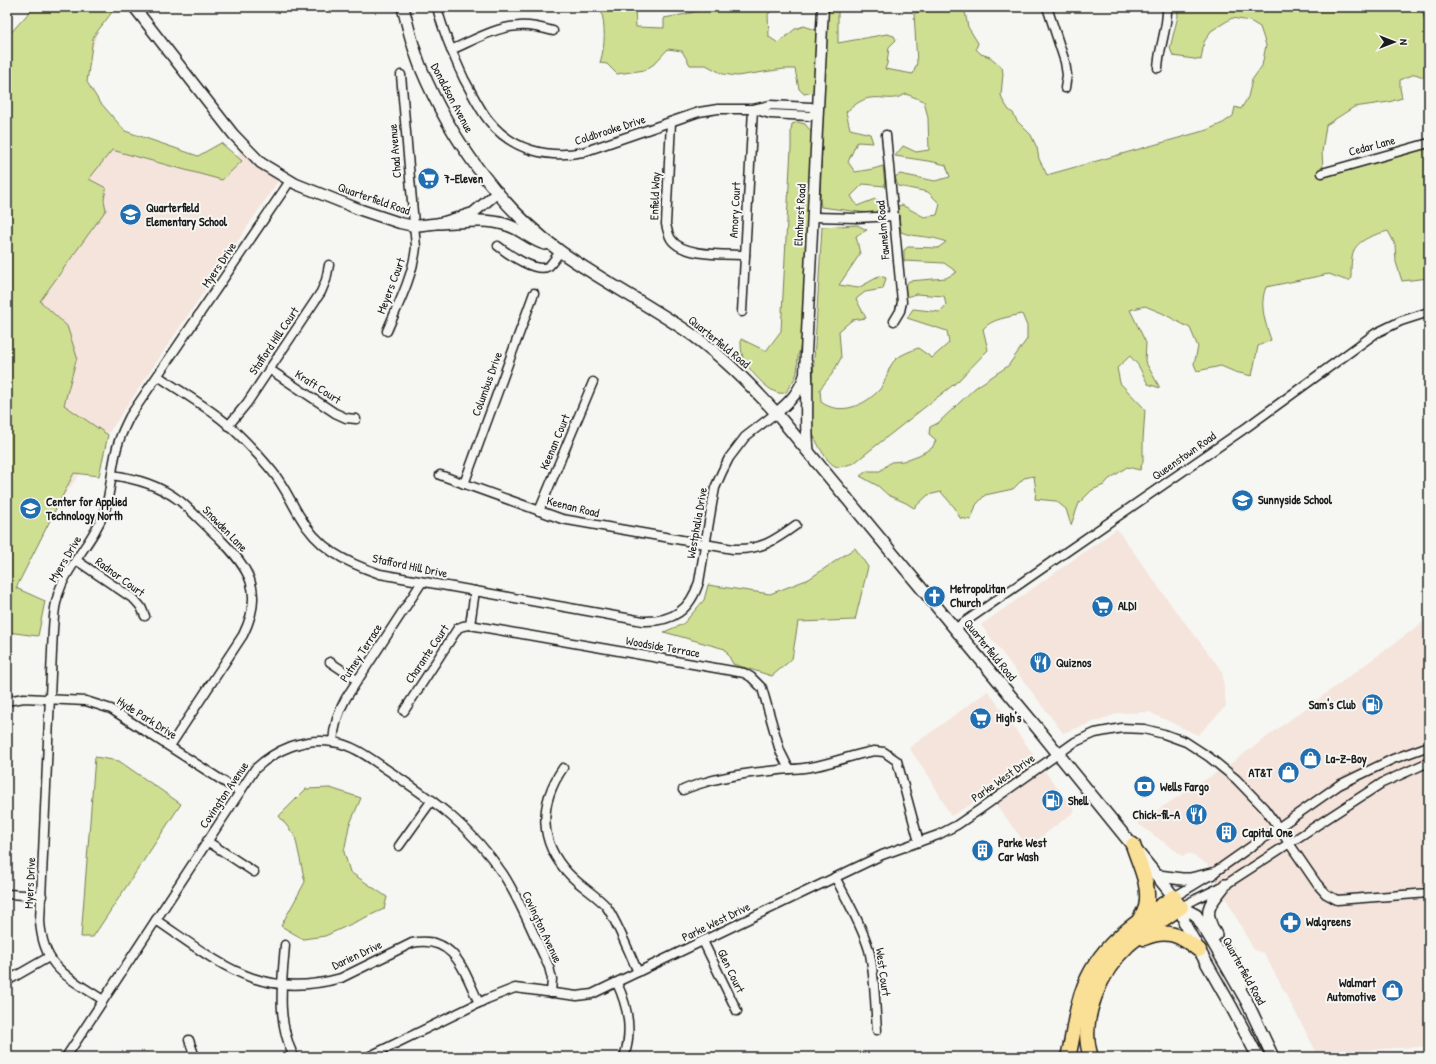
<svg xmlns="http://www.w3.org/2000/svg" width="1436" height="1064" font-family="'Patrick Hand',sans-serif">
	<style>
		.built { fill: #f4e4db }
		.green { fill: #cfdf92; stroke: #767e57 }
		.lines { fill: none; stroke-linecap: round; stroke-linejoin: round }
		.minor-casing { stroke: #1c1c1c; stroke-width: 11 }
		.tertiary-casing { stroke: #1c1c1c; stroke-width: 13 }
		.secondary-casing { stroke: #1c1c1c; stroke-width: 14 }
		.motorway-casing { stroke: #1c1c1c; stroke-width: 17 }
		.minor { stroke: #f6f6f2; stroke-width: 8 }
		.tertiary { stroke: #f6f6f2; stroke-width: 10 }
		.secondary { stroke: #f6f6f2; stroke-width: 11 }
		.motorway { stroke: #fadf96; stroke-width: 14 }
		.labels { text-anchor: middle; stroke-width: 4; stroke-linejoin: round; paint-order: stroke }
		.street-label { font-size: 12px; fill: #1c1c1c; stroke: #f6f6f2 }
		.poi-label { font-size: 12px; font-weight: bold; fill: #1c1c1c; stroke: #f6f6f2; text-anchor: start }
	</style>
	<rect width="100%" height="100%" fill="#f6f6f2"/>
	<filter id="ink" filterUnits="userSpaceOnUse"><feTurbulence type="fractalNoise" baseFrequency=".025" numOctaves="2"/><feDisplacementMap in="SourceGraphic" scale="8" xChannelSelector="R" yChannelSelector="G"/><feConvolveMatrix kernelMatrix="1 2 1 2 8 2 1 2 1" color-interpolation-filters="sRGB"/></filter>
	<g filter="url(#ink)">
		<g class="built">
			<polygon points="104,7 81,92 108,128 234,168 240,149 278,181 102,443 7,575 7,98"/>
			<polygon points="1117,529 1172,606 1222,671 1226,706 1198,735 1149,712 1119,713 1063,733 981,625"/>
			<polygon points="1429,618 1429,1046 1317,1053 1264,953 1254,950 1208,865 1190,853 1183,856 1137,823 1230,764"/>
			<polygon points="988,691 1049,777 1075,811 1028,847 988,794 951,816 929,776 909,748"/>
		</g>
		<g class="green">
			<polygon points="34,7 116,7 93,37 87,82 99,101 125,131 198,156 221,143 242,161 222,180 112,150 89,179 106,188 104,200 106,210 40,301 67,326 77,357 64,405 108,435 99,476 74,473 16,588 45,601 38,636 7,632 7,37"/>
			<path d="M601 7H635L636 27 664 28V18L686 14 713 7H777L768 14 769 37 778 43 795 29 804 26 816 30 814 92 804 94 799 89 795 69H784L737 76 723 74 706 65H690L682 51 668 49 654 64 645 70 617 74 607 64 600 63C606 42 605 29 601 7Z"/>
			<path d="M827 7H838V43L887 34 894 36 896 40 889 47 887 64 885 69 913 74 917 63 914 13 944 9V7H964L968 27 978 43 976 49 981 54 990 57 1002 67 1003 74 1001 95 1003 101 1009 110 1013 113 1017 121 1031 135 1037 148 1039 159 1047 175 1207 130 1223 123 1233 116 1235 107 1241 109 1248 97 1252 80 1262 66 1266 45 1260 27 1250 21 1232 18 1211 31 1204 42 1201 60 1173 56 1170 48 1178 16 1177 7H1421L1429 33V94H1427L1426 78 1415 74 1400 80V88L1402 98 1389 102 1354 107 1326 125 1322 152 1323 169 1331 175 1429 147V278L1402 281 1396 262 1395 244 1388 231C1374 235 1354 240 1352 257 1351 264 1351 271 1351 277L1350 280H1345L1329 274 1266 287C1259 305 1265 322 1271 340L1258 346 1252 376 1235 372 1221 366 1197 371 1194 364 1198 347 1190 328 1162 313 1145 306 1130 310 1146 343 1145 361 1160 388 1148 384 1138 365 1130 356 1117 368 1120 383 1145 409 1143 441V461L1140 470 1127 467 1108 480 1104 485 1092 490 1079 503 1071 525 1066 509 1056 501 1035 499 1036 491 1034 476 1024 478 1013 489 985 495 976 505 971 520 960 518 955 508 941 492 928 495 914 508 906 503 888 495 878 486 860 476 867 471H880L891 462 903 461 919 455 932 448 936 440 929 434 930 427 938 423 975 388 1008 366 1027 339V326L1022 314C1009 317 991 319 983 329L988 350 958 381 854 463C850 464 842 467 838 467 826 465 815 438 810 428L822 227 857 225 867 230 856 236 860 254 839 285 858 288 880 276 886 278 883 289 865 292 856 299 866 318 852 320 839 331 841 358 832 374 820 389 821 402C840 416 865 406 880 389 887 381 887 367 896 359 902 354 911 351 918 348L932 358 949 343 947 331 907 318 913 309 940 312 946 305 944 296 916 294 906 297 905 286 909 281 946 278 957 272 944 263 904 261V250L908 247 938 248 946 242C931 235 915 238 901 232L898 206 902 205 924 217 937 215 940 204 928 192 898 186 895 177 900 174 935 181 950 177 946 165 934 162 895 156 903 146 916 152 929 150 928 118 924 101 906 94C892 102 884 96 870 98 861 99 852 107 846 112L850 129 870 134 873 143 857 142 848 162 855 172 873 169 883 166 885 186 863 184 851 196 857 206 875 199 882 203 875 214 821 207 820 200Z"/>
			<path d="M798 122 805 124 813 134 802 341C801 346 799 351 798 356 797 371 799 374 789 387 788 389 787 391 786 392 774 400 749 370 744 360 741 353 741 347 741 339L766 351 781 331 791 148V131L792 124Z"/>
			<polygon points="855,548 868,567 855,620 798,622 792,659 772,676 733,664 725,649 664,632 683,624 704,600 708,585 770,594 809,579"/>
			<polygon points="95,757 119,761 181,804 93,937 81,937"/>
			<polygon points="330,788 361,798 349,826 344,852 350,872 387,897 384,909 325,936 303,939 281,926 305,882 295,836 279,816 306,789"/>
		</g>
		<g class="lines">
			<defs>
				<g id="minor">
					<path d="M437 7C443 32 453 55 464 79 472 93 479 109 489 121 512 150 548 159 583 152L699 112 718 109H753L770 105 811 107 818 112 810 116 770 114 753 109"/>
					<polyline points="1047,7 1065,62 1067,75 1065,88"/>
					<path d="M451 50C472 41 495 27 519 26 530 25 542 28 553 31"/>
					<path d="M1158 68C1159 46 1168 29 1167 7"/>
					<path d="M671 122 666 224C667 229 668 234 671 239 683 257 725 254 745 255"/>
					<polyline points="886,135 902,302 900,311 894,321"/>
					<polyline points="1322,173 1429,143"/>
					<polyline points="813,217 857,218 894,216"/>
					<path d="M498 246C508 254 537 274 549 266 553 262 557 256 560 251"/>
					<polyline points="742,312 753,109"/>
					<path d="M387 331C398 305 413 276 416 247L401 75"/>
					<polyline points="269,369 335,413 346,418 356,419"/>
					<path d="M158 376C177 389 197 401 216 415 235 429 257 453 272 471 283 484 290 500 299 515 318 549 345 562 380 574L643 621C673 622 690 610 699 582L712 504 715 488 722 472 729 458 745 437 776 413"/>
					<polyline points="228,426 247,403 321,292 326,280 329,265"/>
					<path d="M112 475C137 479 159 485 180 501 193 512 205 525 218 537 249 568 265 591 243 635L170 746"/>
					<path d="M440 475 562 519 733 549C761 550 774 541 796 525"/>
					<polyline points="464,484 534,293"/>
					<polyline points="539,511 593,382"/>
					<polyline points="76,560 135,600 141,607 145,616"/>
					<path d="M470 625 744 673 751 677 762 688 780 751 789 769C819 769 846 756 874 751L884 752 897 761 919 842"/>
					<polyline points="956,628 1247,427 1376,333 1401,321 1429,312"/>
					<polyline points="330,662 357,680"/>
					<polyline points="7,701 24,698 86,701 111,709 240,792"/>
					<polyline points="404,711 458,628 463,626 470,625 475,591"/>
					<path d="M333 742C334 725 338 712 346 698L422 582"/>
					<path d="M563 768C539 803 538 842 569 874 580 886 595 894 606 906 618 923 629 953 638 972"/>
					<path d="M683 790C690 787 698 784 706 782 733 774 761 772 789 769"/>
					<polyline points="207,841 254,872"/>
					<polyline points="399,846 432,800"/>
					<path d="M835 877C847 900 862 926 869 950 875 974 875 1005 877 1030"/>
					<polyline points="7,894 42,896"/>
					<polyline points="1174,897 1212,874 1339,785 1393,759 1429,746"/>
					<polyline points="1181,907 1196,899 1225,885 1382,783 1429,762"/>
					<path d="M156 920C220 963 259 1001 341 978L412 943C455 934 464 972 479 1003"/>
					<polyline points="703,941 737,1011"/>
					<path d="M285 945C282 984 276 1020 294 1057"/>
					<polyline points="7,981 49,957"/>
					<path d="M617 983C628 1007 633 1031 624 1057"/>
					<path d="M103 1000C68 977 43 968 40 921L53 629C54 614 55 599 62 584 74 558 95 538 105 510 112 488 111 463 119 441 122 432 126 424 130 416L290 181"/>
					<polyline points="189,1040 195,1057"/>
					<path d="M66 1057 255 769C275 750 304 737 333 742 354 745 371 759 389 771 435 802 471 826 503 874 521 902 534 936 549 967L552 979 551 993"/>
					<polyline points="368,1057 487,999 515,988 577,996 592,994 882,855 938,835 957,825 979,810 1075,742 1095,733 1122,728 1144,729 1164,734 1186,742 1209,757 1236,779 1264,808 1278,827 1317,884 1326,894 1337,900 1429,893"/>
				</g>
				<g id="tertiary">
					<polyline points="134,7 233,134 261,163 296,184 361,210 400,223 414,226 441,223 473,213 498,192"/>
					<path d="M776 413C790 402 800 391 805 374L823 7"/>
				</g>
				<g id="secondary">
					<path d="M403 7C408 28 413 48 421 68 450 138 499 207 561 252 604 282 651 306 694 336 724 358 751 385 776 413L1034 724 1174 897 1181 907 1185 925 1232 1008 1258 1057"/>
					<path d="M441 223C462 222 486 218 507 225 521 229 531 240 545 244"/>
					<path d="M806 363C808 392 805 422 808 451"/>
					<polyline points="1158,876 1182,879 1190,879 1212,874"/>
					<polyline points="1181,907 1196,915 1212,941 1247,1002 1273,1057"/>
					<path d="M1216 935C1202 910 1209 905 1225 885"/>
					<polyline points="1226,950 1237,968 1242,984"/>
				</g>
				<g id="motorway">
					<path d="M1133 845C1139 864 1151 886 1146 907 1145 911 1141 916 1139 921"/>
					<path d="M1144 938C1167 928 1180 935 1199 950"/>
					<path d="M1068 1057C1073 1039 1074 1021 1079 1003 1093 948 1130 927 1174 897"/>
					<path d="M1091 1057C1078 1020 1101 970 1128 945 1144 931 1164 919 1181 907"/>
				</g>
			</defs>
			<use href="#minor" class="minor-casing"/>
			<use href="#tertiary" class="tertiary-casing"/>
			<use href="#secondary" class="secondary-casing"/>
			<use href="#motorway" class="motorway-casing"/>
			<use href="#minor" class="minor"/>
			<use href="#tertiary" class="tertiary"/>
			<use href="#secondary" class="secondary"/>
			<use href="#motorway" class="motorway"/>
		</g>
	</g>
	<defs>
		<symbol id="supermarket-disc" viewBox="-11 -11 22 22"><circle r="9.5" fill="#1f6fb2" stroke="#f6f6f2"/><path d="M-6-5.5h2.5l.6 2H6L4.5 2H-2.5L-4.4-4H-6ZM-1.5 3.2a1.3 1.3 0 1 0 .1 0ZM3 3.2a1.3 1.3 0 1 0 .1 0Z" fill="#fff"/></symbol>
		<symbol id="school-disc" viewBox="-11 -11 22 22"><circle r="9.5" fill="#1f6fb2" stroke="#f6f6f2"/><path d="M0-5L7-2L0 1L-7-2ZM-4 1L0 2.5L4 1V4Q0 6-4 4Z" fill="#fff"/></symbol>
		<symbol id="church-disc" viewBox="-11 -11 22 22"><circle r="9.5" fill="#1f6fb2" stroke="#f6f6f2"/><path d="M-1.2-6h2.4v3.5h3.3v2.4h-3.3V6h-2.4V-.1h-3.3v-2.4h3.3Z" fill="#fff"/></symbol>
		<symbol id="restaurant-disc" viewBox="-11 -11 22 22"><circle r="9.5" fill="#1f6fb2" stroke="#f6f6f2"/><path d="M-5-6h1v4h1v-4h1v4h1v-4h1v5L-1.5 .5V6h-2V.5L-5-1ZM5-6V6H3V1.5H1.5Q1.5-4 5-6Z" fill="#fff"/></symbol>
		<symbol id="fuel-disc" viewBox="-11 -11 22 22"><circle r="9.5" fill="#1f6fb2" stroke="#f6f6f2"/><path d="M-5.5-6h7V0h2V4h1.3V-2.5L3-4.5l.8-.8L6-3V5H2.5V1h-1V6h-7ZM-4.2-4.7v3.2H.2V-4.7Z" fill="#fff"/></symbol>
		<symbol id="shop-disc" viewBox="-11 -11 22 22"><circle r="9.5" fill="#1f6fb2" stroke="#f6f6f2"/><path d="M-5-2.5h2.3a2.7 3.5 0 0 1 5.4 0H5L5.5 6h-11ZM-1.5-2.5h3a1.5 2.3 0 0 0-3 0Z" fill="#fff"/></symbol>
		<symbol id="bank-disc" viewBox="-11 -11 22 22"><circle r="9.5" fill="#1f6fb2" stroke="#f6f6f2"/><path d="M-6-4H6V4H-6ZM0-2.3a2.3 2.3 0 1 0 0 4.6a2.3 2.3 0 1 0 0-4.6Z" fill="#fff"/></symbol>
		<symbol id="building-disc" viewBox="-11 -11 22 22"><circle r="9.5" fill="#1f6fb2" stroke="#f6f6f2"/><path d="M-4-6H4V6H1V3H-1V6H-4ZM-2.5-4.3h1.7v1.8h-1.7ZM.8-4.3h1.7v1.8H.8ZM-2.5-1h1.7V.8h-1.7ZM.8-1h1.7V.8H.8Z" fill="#fff"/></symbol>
		<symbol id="pharmacy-disc" viewBox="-11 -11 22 22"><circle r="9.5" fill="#1f6fb2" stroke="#f6f6f2"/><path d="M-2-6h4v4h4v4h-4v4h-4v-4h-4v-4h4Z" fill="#fff"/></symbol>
	</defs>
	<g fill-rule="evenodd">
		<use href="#supermarket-disc" x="416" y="166" width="25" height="25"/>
		<use href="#school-disc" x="118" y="202" width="25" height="25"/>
		<use href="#school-disc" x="1230" y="488" width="25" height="25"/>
		<use href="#school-disc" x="18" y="496" width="25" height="25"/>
		<use href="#church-disc" x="922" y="584" width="25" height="25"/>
		<use href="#supermarket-disc" x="1090" y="594" width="25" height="25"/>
		<use href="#restaurant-disc" x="1028" y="650" width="25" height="25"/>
		<use href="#fuel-disc" x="1360" y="692" width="25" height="25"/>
		<use href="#supermarket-disc" x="968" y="706" width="25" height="25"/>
		<use href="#shop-disc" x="1298" y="746" width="25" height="25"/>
		<use href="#shop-disc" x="1276" y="760" width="25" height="25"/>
		<use href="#bank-disc" x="1132" y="774" width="25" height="25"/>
		<use href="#fuel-disc" x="1040" y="788" width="25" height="25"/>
		<use href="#restaurant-disc" x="1184" y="802" width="25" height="25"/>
		<use href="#building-disc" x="1214" y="820" width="25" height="25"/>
		<use href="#building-disc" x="970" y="838" width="25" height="25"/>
		<use href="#pharmacy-disc" x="1278" y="910" width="25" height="25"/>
		<use href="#shop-disc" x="1380" y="978" width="25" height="25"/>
	</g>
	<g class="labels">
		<g class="street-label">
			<text transform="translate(452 98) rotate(62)" y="4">Donaldson Avenue</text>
			<text transform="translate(610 130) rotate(-18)" y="4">Coldbrooke Drive</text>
			<text transform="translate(1372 146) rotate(-15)" y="4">Cedar Lane</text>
			<text transform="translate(395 151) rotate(-95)" y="4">Chad Avenue</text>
			<text transform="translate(655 196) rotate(-88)" y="4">Enfield Way</text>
			<text transform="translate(374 199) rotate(19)" y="4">Quarterfield Road</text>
			<text transform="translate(735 210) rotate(-87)" y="4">Amory Court</text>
			<text transform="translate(800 215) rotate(-87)" y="4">Elmhurst Road</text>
			<text transform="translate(883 230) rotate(-95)" y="4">Fawnelm Road</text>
			<text transform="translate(219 265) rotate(-56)" y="4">Myers Drive</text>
			<text transform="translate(391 286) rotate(-69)" y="4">Meyers Court</text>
			<text transform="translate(274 341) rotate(-56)" y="4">Stafford Hill Court</text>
			<text transform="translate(719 342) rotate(39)" y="4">Quarterfield Road</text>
			<text transform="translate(487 384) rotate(-70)" y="4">Columbus Drive</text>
			<text transform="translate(318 387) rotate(33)" y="4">Kraft Court</text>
			<text transform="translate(555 442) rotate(-67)" y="4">Keenan Court</text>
			<text transform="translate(1184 456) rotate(-35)" y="4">Queenstown Road</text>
			<text transform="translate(573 507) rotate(14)" y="4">Keenan Road</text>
			<text transform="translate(697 523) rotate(-80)" y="4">Westphalia Drive</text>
			<text transform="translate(225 529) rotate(46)" y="4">Snowden Lane</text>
			<text transform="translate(65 559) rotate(-59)" y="4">Myers Drive</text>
			<text transform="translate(410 566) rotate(12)" y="4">Stafford Hill Drive</text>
			<text transform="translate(120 577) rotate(36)" y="4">Radnor Court</text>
			<text transform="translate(663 647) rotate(10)" y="4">Woodside Terrace</text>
			<text transform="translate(990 650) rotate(51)" y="4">Quarterfield Road</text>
			<text transform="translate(361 653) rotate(-57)" y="4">Putney Terrace</text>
			<text transform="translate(427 654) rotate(-56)" y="4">Charante Court</text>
			<text transform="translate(147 718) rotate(32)" y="4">Hyde Park Drive</text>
			<text transform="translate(1003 778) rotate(-35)" y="4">Parke West Drive</text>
			<text transform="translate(224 795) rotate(-56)" y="4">Covington Avenue</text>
			<text transform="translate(30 883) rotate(-87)" y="4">Myers Drive</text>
			<text transform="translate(716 922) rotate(-26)" y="4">Parke West Drive</text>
			<text transform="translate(542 927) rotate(65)" y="4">Covington Avenue</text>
			<text transform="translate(357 955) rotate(-25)" y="4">Darien Drive</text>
			<text transform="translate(731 971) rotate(64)" y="4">Glen Court</text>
			<text transform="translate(1244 971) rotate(61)" y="4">Quarterfield Road</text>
			<text transform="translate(883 972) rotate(82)" y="4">West Court</text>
		</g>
		<g class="poi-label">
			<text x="444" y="183">7-Eleven</text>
			<text x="146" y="212">Quarterfield<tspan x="146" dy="14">Elementary School</tspan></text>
			<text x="1258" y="504">Sunnyside School</text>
			<text x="46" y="506">Center for Applied<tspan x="46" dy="14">Technology North</tspan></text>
			<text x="950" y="593">Metropolitan<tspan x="950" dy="14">Church</tspan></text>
			<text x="1118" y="610">ALDI</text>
			<text x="1056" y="667">Quiznos</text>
			<text x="1356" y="709" text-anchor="end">Sam's Club</text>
			<text x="996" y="722">High's</text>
			<text x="1326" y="763">La-Z-Boy</text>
			<text x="1272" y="777" text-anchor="end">AT&amp;T</text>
			<text x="1160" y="791">Wells Fargo</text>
			<text x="1068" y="805">Shell</text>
			<text x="1180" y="819" text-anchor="end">Chick-fil-A</text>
			<text x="1242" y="837">Capital One</text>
			<text x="998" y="847">Parke West<tspan x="998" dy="14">Car Wash</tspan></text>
			<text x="1306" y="926">Walgreens</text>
			<text x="1376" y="987" text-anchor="end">Walmart<tspan x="1376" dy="14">Automotive</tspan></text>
		</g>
	</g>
	<rect width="1436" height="1064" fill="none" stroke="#f6f6f2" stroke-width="24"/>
	<rect x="12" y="12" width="1412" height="1040" fill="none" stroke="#1c1c1c" stroke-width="1.5" filter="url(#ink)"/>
	<g transform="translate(1394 42) rotate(90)" stroke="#f6f6f2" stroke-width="3" paint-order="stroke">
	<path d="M0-3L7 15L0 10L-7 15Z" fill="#1c1c1c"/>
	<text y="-6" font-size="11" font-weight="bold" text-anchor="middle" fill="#1c1c1c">N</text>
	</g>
</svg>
